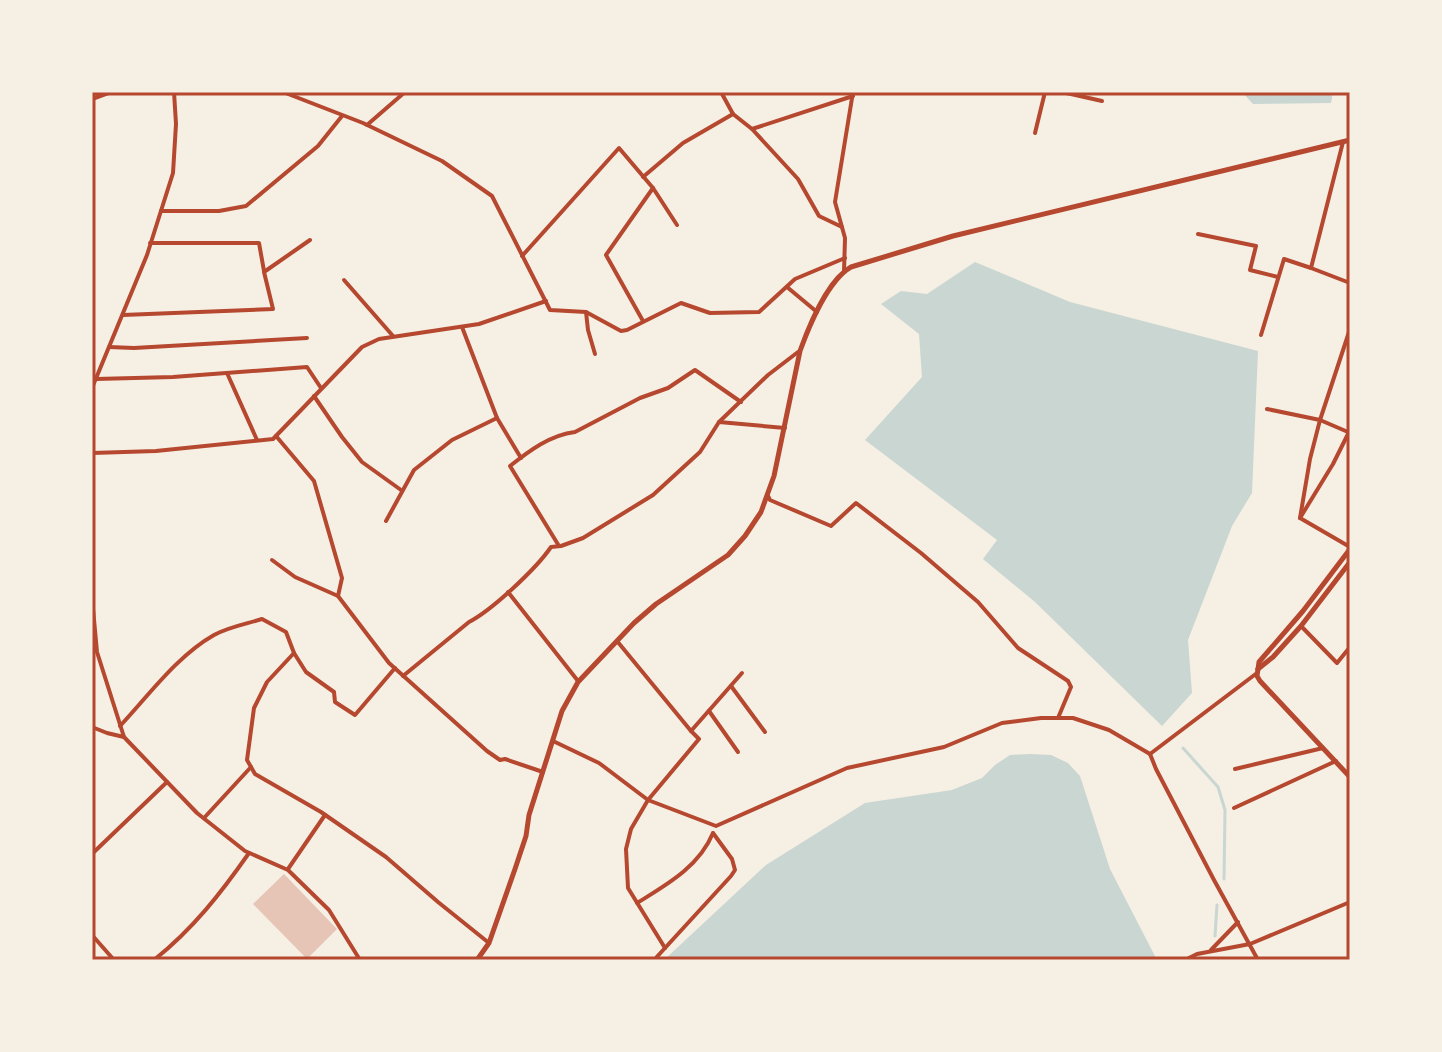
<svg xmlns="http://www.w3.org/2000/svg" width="1442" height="1052" font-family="'Titillium Web',sans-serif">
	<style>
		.water { fill: #c9d6d2 }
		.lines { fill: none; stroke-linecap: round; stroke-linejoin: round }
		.stream { stroke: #c9d6d2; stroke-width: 3 }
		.building { fill: #e6c5b7 }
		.minor { stroke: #b5482f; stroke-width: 4 }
		.tertiary { stroke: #b5482f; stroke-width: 5 }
		.secondary { stroke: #b5482f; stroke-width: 5 }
		.neatline { fill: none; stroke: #b5482f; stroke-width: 3 }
	</style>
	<rect width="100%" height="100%" fill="#f6efe4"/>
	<g class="water">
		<polygon points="1242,92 1333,92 1331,103 1253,104"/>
		<polygon points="975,262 1070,302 1258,351 1252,493 1232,526 1188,640 1192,693 1162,726 1035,602 983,559 997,540 865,440 922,377 919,334 881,304 901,291 927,294"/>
		<polygon points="1030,754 1051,755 1068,763 1080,776 1110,869 1157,960 664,960 766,865 865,803 952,790 982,778 995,765 1010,755"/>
	</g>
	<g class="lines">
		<g class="stream">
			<polyline points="1183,748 1218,787 1225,810 1224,879"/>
			<polyline points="1215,936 1217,905"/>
		</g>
	</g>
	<polygon class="building" points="284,874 337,929 307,959 253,904"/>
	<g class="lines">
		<g class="minor">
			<polyline points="283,92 363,123 442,161 492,196 550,310 586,312 621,331 627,330 681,303 710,313 759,312 795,279 845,258"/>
			<polyline points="721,92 733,114"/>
			<polyline points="1062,92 1102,101"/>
			<polyline points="92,99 111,92"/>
			<polyline points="367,125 405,92"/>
			<polyline points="752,129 853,96"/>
			<polyline points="1035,133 1045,92"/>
			<polyline points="1343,142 1311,268 1350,283"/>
			<polyline points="643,177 683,143 733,114 752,129 798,179 819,216 842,227"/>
			<polyline points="161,211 219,211 246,206 318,146 342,116"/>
			<polyline points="1198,234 1256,246 1250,270 1278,277"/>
			<polyline points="150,243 259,243 264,271"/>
			<polyline points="522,256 619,148 653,188 677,225"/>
			<polyline points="844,272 845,238 835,202 853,92"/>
			<polyline points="344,280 393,336"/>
			<polyline points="787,287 817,312"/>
			<polyline points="586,312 588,330 595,354"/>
			<polyline points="123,315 273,309 264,272 310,240"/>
			<polyline points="643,321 606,255 653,188"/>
			<polyline points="462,327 497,418 521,458"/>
			<polyline points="1261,335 1284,259 1311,268"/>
			<polyline points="109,347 134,348 307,338"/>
			<polyline points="227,373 257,440"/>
			<polyline points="96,379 173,377 307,367 321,388"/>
			<polyline points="92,388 147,255 173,173 176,124 174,92"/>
			<polyline points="314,396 342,437 362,462 401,490"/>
			<polyline points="1267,409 1320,420 1348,432"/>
			<polyline points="719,422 768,375 798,352"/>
			<polyline points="1350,430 1333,464 1300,518 1350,547"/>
			<polyline points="276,436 314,481 342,578 338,596 389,663 487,751 500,760 505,759 543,772"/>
			<polyline points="92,453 156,451 273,439 362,347 379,339 479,324 546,301"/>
			<polyline points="768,496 770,500 831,526 856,503 921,553 978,602 1018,648 1068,681 1071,687 1058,718"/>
			<polyline points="1300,518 1310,459 1320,420 1350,329"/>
			<polyline points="386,521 414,470 452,440 497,418"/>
			<path d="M559 546 510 466C529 451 550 435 575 432L640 398 668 388 695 370 741 402"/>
			<polyline points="272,560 295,577 338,596"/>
			<polyline points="508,592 578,681"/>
			<polyline points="92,598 97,652 124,737 197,813 245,851 288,870 329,910 360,960"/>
			<polyline points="1301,626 1337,663 1350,647"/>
			<polyline points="617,641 691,731 742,673"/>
			<polyline points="395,668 355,715 335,702 334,692 306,672 294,653 267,682 254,708 247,760 255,774 321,812 386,857 438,902 489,943"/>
			<path d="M403 676 469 622C492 610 536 569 551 547L561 546 583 538 653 495 700 452 719 422 785 428"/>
			<polyline points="731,686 765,732"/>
			<polyline points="709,711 738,752"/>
			<path d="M120 726C149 695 177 656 214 635 228 627 246 624 262 619L286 632 294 653"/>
			<polyline points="92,727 107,733 124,737"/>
			<polyline points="553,741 599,763 648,800 716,826 847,768 944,747 1002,723 1041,718 1073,718 1109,730 1150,754 1257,673"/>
			<polyline points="1150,754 1156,769 1214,880 1258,960"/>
			<polyline points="1235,769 1323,748"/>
			<polyline points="1234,808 1336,761"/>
			<polyline points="204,818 251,767"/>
			<polyline points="94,852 167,782"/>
			<polyline points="288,869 325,815"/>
			<path d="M637 903C666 885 699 867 713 833"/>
			<polyline points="92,935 114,960"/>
			<polyline points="665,948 628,888 626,849 631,829 648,800 699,739 691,731"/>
			<polyline points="1211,950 1238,922"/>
			<path d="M154 960C193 929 221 893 249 853"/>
			<polyline points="654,960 731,876 735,870 732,859 713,833"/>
			<polyline points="1185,960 1197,954 1250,944 1350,902"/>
		</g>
		<path class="tertiary" d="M477 960 489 943 515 869 526 836 529 815 562 711 578 682 634 623 656 604 728 555 745 536 761 512 774 476 800 351C809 326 828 280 851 267L953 236 1350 140"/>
		<g class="secondary">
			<polyline points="1258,669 1259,662 1303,611 1350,549"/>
			<polyline points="1258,669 1257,676 1260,681 1350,777"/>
			<polyline points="1258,669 1273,657 1301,626 1350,562"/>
		</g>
	</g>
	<rect width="1442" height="1052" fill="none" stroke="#f6efe4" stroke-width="188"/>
	<rect x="94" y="94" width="1254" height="864" class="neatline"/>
</svg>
